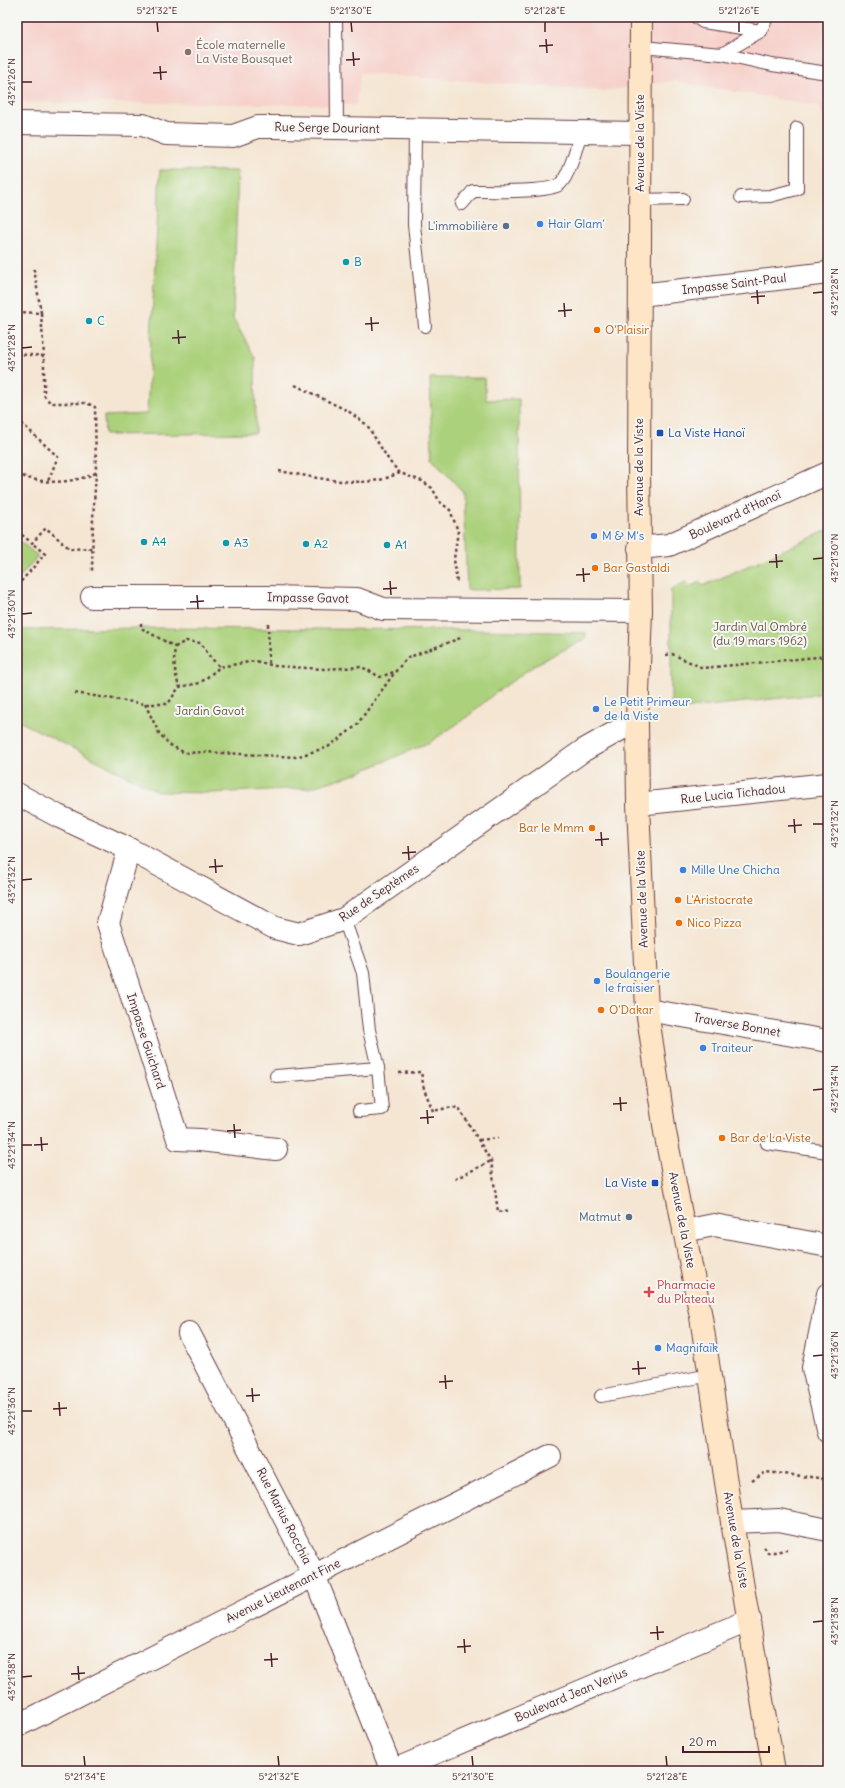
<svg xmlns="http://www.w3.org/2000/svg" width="845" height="1788" font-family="Delius,sans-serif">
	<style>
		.built { fill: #f7d0ca }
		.green { fill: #acd17b; stroke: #7b7853 }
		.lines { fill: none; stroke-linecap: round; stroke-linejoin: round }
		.lane-casing { stroke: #643d44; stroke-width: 14 }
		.street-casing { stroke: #643d44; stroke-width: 24 }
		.secondary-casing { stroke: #643d44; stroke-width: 24 }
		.path { stroke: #643d44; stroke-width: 2.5; stroke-dasharray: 3 3; stroke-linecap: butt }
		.lane { stroke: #fff; stroke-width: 12 }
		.street { stroke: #fff; stroke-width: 22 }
		.secondary { stroke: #fde5c5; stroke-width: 22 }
		.ticks { fill: none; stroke: #4a1f2b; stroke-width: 1.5 }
		.education-dot { fill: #8d6e63; stroke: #f6f6f2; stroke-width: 1.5 }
		.shop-dot { fill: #3f7fe0; stroke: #f6f6f2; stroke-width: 1.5 }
		.service-dot { fill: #5c6f8a; stroke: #f6f6f2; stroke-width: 1.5 }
		.culture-dot { fill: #0f9aa8; stroke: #f6f6f2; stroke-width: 1.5 }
		.food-dot { fill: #e8710a; stroke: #f6f6f2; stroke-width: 1.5 }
		.transit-dot { fill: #1a4fb4; stroke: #f6f6f2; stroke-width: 1.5 }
		.health-dot { fill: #e0444e; stroke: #f6f6f2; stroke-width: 1.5 }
		.labels { text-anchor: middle; stroke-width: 4; stroke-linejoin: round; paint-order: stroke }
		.education-label { font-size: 12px; fill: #785e54; stroke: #f6f6f2; text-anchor: start }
		.street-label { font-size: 12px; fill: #4a1f2b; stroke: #f6f6f2 }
		.shop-label { font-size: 12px; fill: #366cbe; stroke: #f6f6f2; text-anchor: start }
		.service-label { font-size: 12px; fill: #4e5e75; stroke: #f6f6f2; text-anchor: end }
		.culture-label { font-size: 12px; fill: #0d838f; stroke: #f6f6f2; text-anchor: start }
		.food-label { font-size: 12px; fill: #c56008; stroke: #f6f6f2; text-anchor: start }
		.transit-label { font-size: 12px; fill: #164399; stroke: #f6f6f2; text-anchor: start }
		.park-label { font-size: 12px; fill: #675443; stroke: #f6f6f2 }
		.health-label { font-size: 12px; fill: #be3a42; stroke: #f6f6f2; text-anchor: start }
		.neatline { fill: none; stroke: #4a1f2b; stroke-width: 1.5 }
		.ticks-label { font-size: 10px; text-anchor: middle; fill: #4a1f2b }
	</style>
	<rect width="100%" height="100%" fill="#f6f6f2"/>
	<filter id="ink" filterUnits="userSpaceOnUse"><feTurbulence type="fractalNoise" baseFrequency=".025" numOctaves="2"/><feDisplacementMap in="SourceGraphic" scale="8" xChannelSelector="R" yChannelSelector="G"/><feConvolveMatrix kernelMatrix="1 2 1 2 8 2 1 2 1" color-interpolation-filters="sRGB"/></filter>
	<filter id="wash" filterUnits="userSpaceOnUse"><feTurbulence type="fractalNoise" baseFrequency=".012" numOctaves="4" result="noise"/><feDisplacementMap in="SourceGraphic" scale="16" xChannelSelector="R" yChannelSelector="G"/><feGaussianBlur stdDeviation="0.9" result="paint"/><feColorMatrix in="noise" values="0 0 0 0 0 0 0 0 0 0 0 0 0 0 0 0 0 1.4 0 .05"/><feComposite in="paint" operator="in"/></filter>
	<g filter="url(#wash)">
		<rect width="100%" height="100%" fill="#f5e6d3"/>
		<polygon class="built" points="17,17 828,17 828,129 819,106 674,81 604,91 360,73 356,105 17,102"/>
		<g class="green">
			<polygon points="160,170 238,171 233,318 255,358 256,433 105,435 104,416 147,414"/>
			<polygon points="430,378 484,378 486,400 519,399 520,589 467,590 463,492 432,458"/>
			<polygon points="828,530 828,693 671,710 671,589 686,582 689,587 700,582 703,586"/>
			<polygon points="17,539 38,556 17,580"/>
			<polygon points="141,628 481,630 586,633 585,639 538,663 495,693 466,718 430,742 353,775 308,788 211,793 159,792 17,720 17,630"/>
		</g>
	</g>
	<g filter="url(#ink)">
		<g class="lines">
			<defs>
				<g id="lane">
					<polyline points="336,17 337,128"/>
					<polyline points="696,17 703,22 761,31"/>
					<polyline points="641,47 722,54 761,31 767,17"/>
					<polyline points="722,54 772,65 828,73"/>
					<polyline points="415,129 414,225 425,326"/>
					<polyline points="741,197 770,196 797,189 797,128"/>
					<polyline points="640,200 683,199"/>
					<path d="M462 204 473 191C490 191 549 193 560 184 570 175 577 145 581 132"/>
					<polyline points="344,919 363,973 369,1030 378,1068 382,1109 359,1111"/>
					<polyline points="276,1076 378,1068"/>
					<polyline points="767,1143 828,1152"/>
					<polyline points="601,1396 710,1375"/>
				</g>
				<g id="street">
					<polyline points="17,123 143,125 166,134 233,136 258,127 275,127 640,133"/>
					<polyline points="640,295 828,273"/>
					<polyline points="639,548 669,545 828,473"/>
					<polyline points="92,597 268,597 357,599 383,609 641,611"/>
					<polyline points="17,794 58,816 129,849 275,928 299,934 344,919 584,750 637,720"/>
					<polyline points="638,804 828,784"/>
					<polyline points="129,849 108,923 178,1139 200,1140 276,1149"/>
					<polyline points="647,1010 828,1041"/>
					<polyline points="684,1231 714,1225 828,1246"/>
					<polyline points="828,1294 813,1368 828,1431"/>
					<polyline points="189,1333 314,1575 392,1771"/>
					<polyline points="732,1522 779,1520 828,1530"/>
					<polyline points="17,1726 550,1456"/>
					<polyline points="392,1771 750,1620"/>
				</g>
				<polyline id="secondary" points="641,17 639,472 641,611 637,720 638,804 647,1010 665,1132 701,1317 732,1522 774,1771"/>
			</defs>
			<use href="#lane" class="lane-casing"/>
			<use href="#street" class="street-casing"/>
			<use href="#secondary" class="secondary-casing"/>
			<g class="path">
				<polyline points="17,312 41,313 34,269"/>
				<polyline points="41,313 44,356"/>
				<path d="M17 354 44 356V394C45 399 48 400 52 403H87L95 407 96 473 93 518 92 571"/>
				<polyline points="295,385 348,411 367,425 390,462 400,473 422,481 432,488 440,502 450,510 458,531 454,559 457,584"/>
				<polyline points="17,419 58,457 48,481"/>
				<path d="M279 471C309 476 348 486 379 480 386 479 393 475 400 473"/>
				<path d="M17 474C42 485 71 484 96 473"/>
				<polyline points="17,531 32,543 46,528 70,549 92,548"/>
				<polyline points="17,586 45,554 32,543"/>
				<path d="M141 623V628L175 647C173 662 175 673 179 687"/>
				<polyline points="268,624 269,664"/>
				<polyline points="175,647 186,641 201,643 210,657 220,667"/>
				<polyline points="666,655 672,654 703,668 828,656"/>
				<polyline points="75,693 145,704 168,704 179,687 200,683 220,667 255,661 275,666 324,669 362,667 380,677 394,672"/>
				<polyline points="145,704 159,733 170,745 185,753 204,752 296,757 328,747 356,726 395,672 407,658 463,637"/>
				<polyline points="399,1073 421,1072 424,1089 433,1111 452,1107 459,1108 491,1161 498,1212 511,1210"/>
				<polyline points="479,1140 498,1138"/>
				<polyline points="455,1179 491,1161"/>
				<polyline points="752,1481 766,1472 828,1479"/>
				<polyline points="764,1547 768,1553 787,1550"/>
			</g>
			<use href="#lane" class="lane"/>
			<use href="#street" class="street"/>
			<use href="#secondary" class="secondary"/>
		</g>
	</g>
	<path class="ticks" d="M157 22 158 32M351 22 352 32M545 22V32M739 22V32M546 39 547 53M539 46 553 45M353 52 354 66M346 60 360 59M160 66 161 80M153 73 167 72M22 82H32M757 290 758 304M813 293 823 292M751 297 765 296M564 303 565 317M558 311 572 310M371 317 372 331M365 324 379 323M178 330 179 344M172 338 186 337M22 348 32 347M776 554 777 568M813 559 823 558M769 562 783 561M583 568 584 582M576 575 590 574M390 581 391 595M383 589 397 588M197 595 198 609M190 602 204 601M22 614 32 613M794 819 795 833M813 824H823M788 826 802 825M601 832 602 846M595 840 609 839M408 846 409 860M402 853 416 852M215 859 216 873M209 867 223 866M22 880 32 879M813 1090 823 1089M620 1097 621 1111M613 1104 627 1103M427 1110 428 1124M420 1118 434 1117M234 1124 235 1138M227 1131 241 1130M41 1137 42 1151M22 1145H32M34 1145 48 1144M813 1356 823 1355M638 1361 639 1375M632 1369 646 1368M445 1375 446 1389M439 1382 453 1381M252 1388 253 1402M246 1396 260 1395M59 1402 60 1416M53 1409 67 1408M22 1411H32M813 1622 823 1621M657 1626 658 1640M650 1633 664 1632M464 1639 465 1653M457 1647 471 1646M271 1653 272 1667M264 1660 278 1659M78 1666 79 1680M71 1674 85 1673M22 1677 32 1676M84 1756 85 1766M278 1756 279 1766M472 1756 473 1766M666 1756 667 1766"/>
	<circle class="education-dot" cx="188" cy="52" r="4"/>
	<g class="shop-dot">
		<circle cx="540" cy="224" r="4"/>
		<circle cx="594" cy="536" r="4"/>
		<circle cx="596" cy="709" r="4"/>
		<circle cx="683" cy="870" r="4"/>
		<circle cx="597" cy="981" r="4"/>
		<circle cx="703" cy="1048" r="4"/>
		<circle cx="658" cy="1348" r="4"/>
	</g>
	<g class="service-dot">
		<circle cx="506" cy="226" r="4"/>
		<circle cx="629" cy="1217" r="4"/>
	</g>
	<g class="culture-dot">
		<circle cx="346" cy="262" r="4"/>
		<circle cx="89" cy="321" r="4"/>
		<circle cx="144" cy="542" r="4"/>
		<circle cx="226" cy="543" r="4"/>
		<circle cx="306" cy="544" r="4"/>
		<circle cx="387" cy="545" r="4"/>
	</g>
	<g class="food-dot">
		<circle cx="597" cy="330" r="4"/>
		<circle cx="595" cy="568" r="4"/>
		<circle cx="592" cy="828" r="4"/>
		<circle cx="678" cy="900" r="4"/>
		<circle cx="679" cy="923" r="4"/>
		<circle cx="601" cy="1010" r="4"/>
		<circle cx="722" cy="1138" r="4"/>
	</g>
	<g class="transit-dot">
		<rect x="656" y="429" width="8" height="8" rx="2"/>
		<rect x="651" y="1179" width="8" height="8" rx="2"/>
	</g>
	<path class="health-dot" d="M647 1286h4v4h4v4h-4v4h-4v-4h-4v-4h4z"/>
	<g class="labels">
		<g class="education-label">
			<text x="196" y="49">École maternelle<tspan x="196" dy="14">La Viste Bousquet</tspan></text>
		</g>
		<g class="street-label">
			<text transform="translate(327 128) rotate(1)" y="4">Rue Serge Douriant</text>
			<text transform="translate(640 143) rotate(-90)" y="4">Avenue de la Viste</text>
			<text transform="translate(734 284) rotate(-7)" y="4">Impasse Saint-Paul</text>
			<text transform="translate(639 467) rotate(-90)" y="4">Avenue de la Viste</text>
			<text transform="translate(735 515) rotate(-25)" y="4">Boulevard d'Hanoï</text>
			<text transform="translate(308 598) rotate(1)" y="4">Impasse Gavot</text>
			<text transform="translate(733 794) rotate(-6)" y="4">Rue Lucia Tichadou</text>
			<text transform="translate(379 893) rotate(-34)" y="4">Rue de Septèmes</text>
			<text transform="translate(642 899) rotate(-92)" y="4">Avenue de la Viste</text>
			<text transform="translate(737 1025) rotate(10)" y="4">Traverse Bonnet</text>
			<text transform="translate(146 1041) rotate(72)" y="4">Impasse Guichard</text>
			<text transform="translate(682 1220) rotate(79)" y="4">Avenue de la Viste</text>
			<text transform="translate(284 1516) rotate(63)" y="4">Rue Marius Rocchia</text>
			<text transform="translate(736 1540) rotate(80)" y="4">Avenue de la Viste</text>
			<text transform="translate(283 1591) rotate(-27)" y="4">Avenue Lieutenant Fine</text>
			<text transform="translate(571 1695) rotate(-23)" y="4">Boulevard Jean Verjus</text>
		</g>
		<g class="shop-label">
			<text x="548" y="228">Hair Glam'</text>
			<text x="602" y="540">M &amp; M's</text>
			<text x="604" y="706">Le Petit Primeur<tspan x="604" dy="14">de la Viste</tspan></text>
			<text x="691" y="874">Mille Une Chicha</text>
			<text x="605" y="978">Boulangerie<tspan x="605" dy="14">le fraisier</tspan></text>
			<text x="711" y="1052">Traiteur</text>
			<text x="666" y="1352">Magnifaïk</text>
		</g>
		<g class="service-label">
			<text x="498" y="230">L'immobilière</text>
			<text x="621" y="1221">Matmut</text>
		</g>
		<g class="culture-label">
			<text x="354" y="266">B</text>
			<text x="97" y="325">C</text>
			<text x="152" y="546">A4</text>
			<text x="234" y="547">A3</text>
			<text x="314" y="548">A2</text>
			<text x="395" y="549">A1</text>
		</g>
		<g class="food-label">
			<text x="605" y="334">O'Plaisir</text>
			<text x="603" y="572">Bar Gastaldi</text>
			<text x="584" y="832" text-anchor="end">Bar le Mmm</text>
			<text x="686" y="904">L'Aristocrate</text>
			<text x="687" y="927">Nico Pizza</text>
			<text x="609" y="1014">O'Dakar</text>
			<text x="730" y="1142">Bar de La Viste</text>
		</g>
		<g class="transit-label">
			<text x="668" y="437">La Viste Hanoï</text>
			<text x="647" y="1187" text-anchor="end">La Viste</text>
		</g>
		<g class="park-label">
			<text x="760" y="631">Jardin Val Ombré<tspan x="760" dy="14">(du 19 mars 1962)</tspan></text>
			<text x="210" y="715">Jardin Gavot</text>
		</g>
		<g class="health-label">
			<text x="657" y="1289">Pharmacie<tspan x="657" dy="14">du Plateau</tspan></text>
		</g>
	</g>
	<rect width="845" height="1788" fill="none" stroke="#f6f6f2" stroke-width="44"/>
	<path d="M683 1746v6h86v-6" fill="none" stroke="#4a1f2b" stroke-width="2"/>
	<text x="689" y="1746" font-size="12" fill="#4a1f2b" stroke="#f6f6f2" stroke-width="3" paint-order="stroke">20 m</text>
	<rect x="22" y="22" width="801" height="1744" class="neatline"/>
	<g class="ticks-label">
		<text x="157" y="14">5°21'32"E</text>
		<text x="351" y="14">5°21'30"E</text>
		<text x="545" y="14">5°21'28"E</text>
		<text x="739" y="14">5°21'26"E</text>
		<text transform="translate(11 82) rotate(-90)" y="4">43°21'26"N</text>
		<text transform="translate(834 292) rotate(-90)" y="4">43°21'28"N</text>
		<text transform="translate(11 348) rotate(-90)" y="4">43°21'28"N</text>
		<text transform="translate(834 558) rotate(-90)" y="4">43°21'30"N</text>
		<text transform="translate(11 614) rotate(-90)" y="4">43°21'30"N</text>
		<text transform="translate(834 824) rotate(-90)" y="4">43°21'32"N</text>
		<text transform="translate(11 880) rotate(-90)" y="4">43°21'32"N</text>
		<text transform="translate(834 1089) rotate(-90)" y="4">43°21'34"N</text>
		<text transform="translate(11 1145) rotate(-90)" y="4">43°21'34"N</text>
		<text transform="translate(834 1355) rotate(-90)" y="4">43°21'36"N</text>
		<text transform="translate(11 1411) rotate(-90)" y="4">43°21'36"N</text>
		<text transform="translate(834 1621) rotate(-90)" y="4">43°21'38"N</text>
		<text transform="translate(11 1677) rotate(-90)" y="4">43°21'38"N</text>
		<text x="85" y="1780">5°21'34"E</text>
		<text x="279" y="1780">5°21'32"E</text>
		<text x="473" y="1780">5°21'30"E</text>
		<text x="667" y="1780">5°21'28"E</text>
	</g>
</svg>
